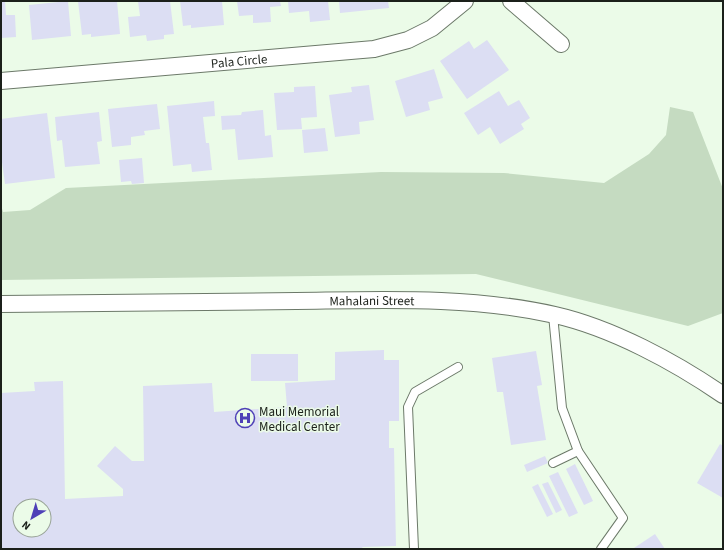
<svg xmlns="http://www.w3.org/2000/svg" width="724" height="550" font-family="'Source Sans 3',sans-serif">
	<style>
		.green { fill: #c5dbc1 }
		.building { fill: #dcdef3; fill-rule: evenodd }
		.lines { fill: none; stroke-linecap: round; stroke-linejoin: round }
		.lane-casing { stroke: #6c7969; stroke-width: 10 }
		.street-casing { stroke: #6c7969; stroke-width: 18 }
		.lane { stroke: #fff; stroke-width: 8 }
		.street { stroke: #fff; stroke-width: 16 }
		.labels { text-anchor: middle; stroke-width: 3; stroke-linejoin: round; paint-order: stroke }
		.street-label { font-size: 13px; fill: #1b201a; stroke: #ebfbe8 }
		.poi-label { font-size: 13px; fill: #1b201a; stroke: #ebfbe8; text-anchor: start }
	</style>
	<rect width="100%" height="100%" fill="#ebfbe8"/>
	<polygon class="green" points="670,107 693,112 723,189 723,313 688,326 476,274 1,280 1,205 3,212 30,210 66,188 381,172 504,173 604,183 649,154 666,135"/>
	<g class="building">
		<polygon points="1,1 5,1 6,15 15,15 16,37 1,38"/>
		<polygon points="68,1 71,36 32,40 29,5"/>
		<polygon points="78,1 117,1 120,34 91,37 91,34 82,35"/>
		<polygon points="138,1 170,1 174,34 164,35 164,39 147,41 146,35 130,37 128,17 140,16"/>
		<polygon points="180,1 222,1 224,25 191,28 191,25 183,26"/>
		<polygon points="237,1 280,1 281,6 270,7 271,22 253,23 253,15 239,16"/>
		<polygon points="288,1 328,1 330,20 310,22 309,11 289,13"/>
		<polygon points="339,1 388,1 389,8 340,13"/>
		<polygon points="487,40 509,70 467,99 440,61 469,41 474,49"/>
		<polygon points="434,69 443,98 428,102 430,110 406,117 395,81"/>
		<polygon points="369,85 374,120 359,122 360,134 335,137 329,95 352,92 351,87"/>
		<polygon points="315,86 317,117 301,118 302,129 277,130 274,93 294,92 294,87"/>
		<polygon points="499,91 508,106 519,100 530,118 521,124 524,129 500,144 490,127 478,135 464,113"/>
		<polygon points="214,101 215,116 203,117 206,143 209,143 212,170 192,172 191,164 173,166 167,106"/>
		<polygon points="157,104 160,129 144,131 145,135 131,137 131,145 112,147 108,109"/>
		<polygon points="263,110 265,136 271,135 273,157 238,160 235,129 222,130 221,116 241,115 242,112"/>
		<polygon points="99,112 102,141 97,142 100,164 65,167 62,140 57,141 55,117"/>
		<polygon points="47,113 55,178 5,184 1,155 1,119"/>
		<polygon points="325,128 328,151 304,153 302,130"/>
		<polygon points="142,158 144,183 132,184 131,181 121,182 119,160"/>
		<path d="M384 350V360H399V421H389V448H394L396 546 363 547 360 549H1V393L35 391 34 382 63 381 65 499 123 496V489L97 466 115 446 132 461H144L143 386 212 383 214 412 287 407 285 383 335 380V352ZM20 506H44V530H20Z"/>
		<polygon points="536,351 542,385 537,386 546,440 511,445 503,392 497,392 492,358"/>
		<rect x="251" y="354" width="47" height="27"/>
		<polygon points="720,444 723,446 723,498 697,483"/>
		<polygon points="545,456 548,463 527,472 524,465"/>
		<polygon points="575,464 593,501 584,505 566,469"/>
		<polygon points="558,472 578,513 569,517 549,476"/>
		<polygon points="548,482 562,510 556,513 542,484"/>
		<polygon points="538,484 553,514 547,517 532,487"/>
		<polygon points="655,534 665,549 634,549 634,548"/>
	</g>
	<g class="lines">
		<defs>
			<g id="lane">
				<polyline points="553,315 562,408 578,451 553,463"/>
				<polyline points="578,451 623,518 601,549"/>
				<polyline points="414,549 408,407 415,392 458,367"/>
			</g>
			<g id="street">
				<polyline points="511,1 561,44"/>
				<path id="s1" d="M1 81 374 49 408 40 432 28 465 1"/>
				<path id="s2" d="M1 304C99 303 197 302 296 301 382 300 471 296 555 315 612 328 675 362 723 395"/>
			</g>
		</defs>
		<use href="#lane" class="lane-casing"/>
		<use href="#street" class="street-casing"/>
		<use href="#lane" class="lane"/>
		<use href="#street" class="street"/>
	</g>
	<defs>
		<symbol id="hospital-ring" viewBox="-11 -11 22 22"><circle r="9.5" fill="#ebfbe8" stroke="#4e40b7" stroke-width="1.5"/><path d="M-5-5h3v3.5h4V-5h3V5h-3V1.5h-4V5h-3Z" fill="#4e40b7"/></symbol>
	</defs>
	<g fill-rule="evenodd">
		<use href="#hospital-ring" x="234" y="407" width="22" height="22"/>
	</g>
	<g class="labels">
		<g class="street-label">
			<text dy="5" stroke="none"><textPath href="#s1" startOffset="239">Pala Circle</textPath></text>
			<text dy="5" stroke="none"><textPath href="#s2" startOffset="371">Mahalani Street</textPath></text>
		</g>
		<g class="poi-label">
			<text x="259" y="416">Maui Memorial<tspan x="259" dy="15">Medical Center</tspan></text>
		</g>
	</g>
	<rect width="724" height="550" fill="none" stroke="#1b201a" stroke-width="4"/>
	<g transform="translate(32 518) rotate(218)"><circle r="19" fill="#ebfbe8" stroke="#98a396"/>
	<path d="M0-3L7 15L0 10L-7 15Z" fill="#4e40b7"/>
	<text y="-6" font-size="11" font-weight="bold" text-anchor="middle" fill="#1b201a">N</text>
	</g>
</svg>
